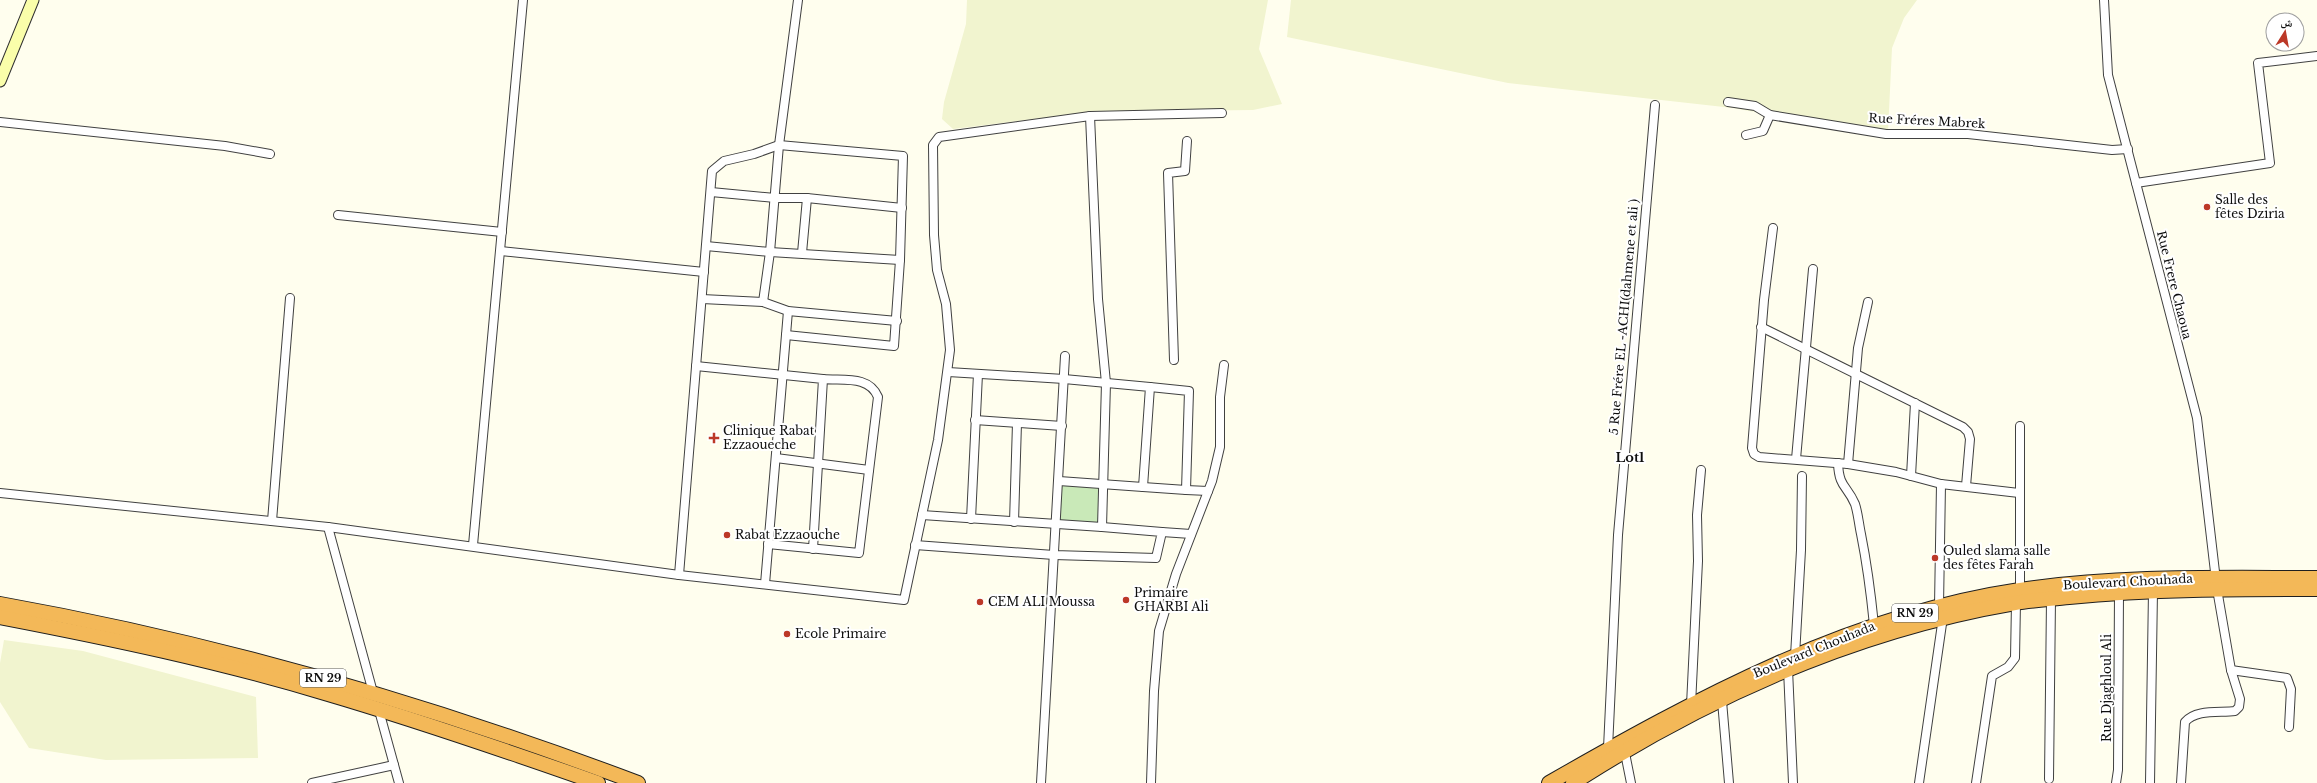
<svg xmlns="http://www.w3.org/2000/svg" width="2317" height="783" font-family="'Libre Baskerville','Noto Naskh Arabic',serif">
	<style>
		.farmland { fill: #f1f4cf }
		.green { fill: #c9e9b8 }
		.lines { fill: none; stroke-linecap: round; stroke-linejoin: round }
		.street-casing { stroke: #414141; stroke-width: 10 }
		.secondary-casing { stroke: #303030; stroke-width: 13 }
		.highway-casing { stroke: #1f1f1f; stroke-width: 16 }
		.street { stroke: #fff; stroke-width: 8 }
		.secondary { stroke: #fafeaa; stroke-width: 11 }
		.highway { stroke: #f3b858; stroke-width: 14 }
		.poi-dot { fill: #bc3827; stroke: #fff; stroke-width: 1.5 }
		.labels { text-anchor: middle; stroke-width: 4; stroke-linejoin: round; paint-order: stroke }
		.shield { fill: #fff; stroke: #565656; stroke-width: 1 }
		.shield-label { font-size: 11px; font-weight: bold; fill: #0e0e0e }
		.street-label { font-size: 12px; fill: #0e0e0e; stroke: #fff }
		.poi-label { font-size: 12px; fill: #0e0e0e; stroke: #fff; text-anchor: start }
		.neighbourhood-label { font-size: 13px; font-weight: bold; fill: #0e0e0e; stroke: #fff }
	</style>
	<rect width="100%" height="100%" fill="#fffeee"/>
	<g class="farmland">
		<polygon points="967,0 1268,0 1259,49 1282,104 1253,110 1091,112 953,129 942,119 944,102 966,24"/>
		<polygon points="1291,0 1917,0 1904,18 1892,48 1888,132 1832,126 1733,108 1508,83 1287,37"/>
		<polygon points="4,640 83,651 256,697 258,758 106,760 29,748 0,702 0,663"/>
	</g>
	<polygon class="green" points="1061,484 1099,486 1099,524 1059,522"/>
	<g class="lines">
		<defs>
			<g id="street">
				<path d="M2104 0 2108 75 2197 418 2217 589 2231 670 2240 699 2239 707 2235 711C2219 713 2196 709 2185 722L2181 783"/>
				<polyline points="1728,102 1755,106 1770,115 1886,134 1968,134 2112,150 2128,149"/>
				<polyline points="0,122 225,146 270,154"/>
				<polyline points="1746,135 1763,131 1770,115"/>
				<polyline points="2136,183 2270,163 2258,63 2317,56"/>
				<polyline points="711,192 775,198 807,198 902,208"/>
				<polyline points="338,215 502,232"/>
				<polyline points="1773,228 1764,300 1752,448 1754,454 1759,457 1848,464 1896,472 1941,484 2019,493"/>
				<polyline points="706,246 770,252 900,260"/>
				<polyline points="501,251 704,272"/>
				<polyline points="802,253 807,198"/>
				<polyline points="702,299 763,302 788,311 897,321"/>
				<polyline points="763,302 770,252 779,145 798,0"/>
				<polyline points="1761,327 1963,427 1968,432 1970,439 1966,486"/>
				<polyline points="1174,360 1168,173 1185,171 1187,141"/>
				<polyline points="696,366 823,379 813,549"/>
				<polyline points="948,372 1064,379 1150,387 1143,487 1059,481"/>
				<polyline points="975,420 1062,426"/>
				<polyline points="776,458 869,470"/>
				<polyline points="1796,459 1813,269"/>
				<path d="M1838 463C1839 488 1847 485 1855 504 1858 513 1859 525 1861 534 1867 564 1871 595 1874 625"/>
				<polyline points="1848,464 1858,348 1868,302"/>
				<polyline points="1911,476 1915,403"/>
				<polyline points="1143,487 1186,490 1189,391 1150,387"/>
				<polyline points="1186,490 1208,491"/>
				<polyline points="0,493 328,527 679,575 904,600 938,440 950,350 946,304 937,270 934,235 933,145 939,137 1090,116 1222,113"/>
				<polyline points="922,515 1102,527 1106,383 1098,299 1090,116"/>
				<polyline points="971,519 978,374"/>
				<polyline points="272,521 290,298"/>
				<polyline points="1014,522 1017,423"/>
				<polyline points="328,527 374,696"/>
				<polyline points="1162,532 1191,534"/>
				<path d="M768 544 859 553 878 397C869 375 843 381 823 379"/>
				<polyline points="473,545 523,0"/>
				<polyline points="915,545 1054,555 1156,558 1162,532 1102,527"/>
				<polyline points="679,575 712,171 724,161 754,154 779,145 903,156 900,260 894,346 786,335"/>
				<polyline points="765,584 788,311"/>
				<polyline points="2020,590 2020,426"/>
				<polyline points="1939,606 1941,484"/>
				<polyline points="1795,656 1801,550 1802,476"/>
				<polyline points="1788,669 1793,783"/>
				<polyline points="2231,670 2287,678 2291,689 2289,727"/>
				<polyline points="1722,701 1729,783"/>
				<polyline points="1691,705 1698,561 1697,515 1701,470"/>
				<polyline points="378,707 399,783"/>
				<polyline points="1608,748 1618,535 1655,105"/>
				<polyline points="1624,748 1631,783"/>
				<polyline points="2049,779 2051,599"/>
				<polyline points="312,783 394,765"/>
				<polyline points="1041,783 1065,356"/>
				<polyline points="1151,783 1154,691 1159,631 1176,574 1212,481 1220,447 1220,397 1224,365"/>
				<polyline points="1919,783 1943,617"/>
				<polyline points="1976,783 1992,676 2008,667 2015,658 2016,602"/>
				<polyline points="2116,783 2118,770 2119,592"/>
				<polyline points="2150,783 2153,591"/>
			</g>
			<polyline id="secondary" points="0,81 33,0"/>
			<g id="highway">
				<path d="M0 604C218 643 431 705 638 783"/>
				<path d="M0 617C109 638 219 661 325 693 417 720 507 751 598 783"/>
				<path d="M1549 783C1696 699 1850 615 2020 590 2118 575 2218 578 2317 578"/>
				<path d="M1573 783C1707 697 1857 630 2015 603 2032 600 2051 599 2069 597 2152 589 2234 589 2317 589"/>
			</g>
		</defs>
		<use href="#street" class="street-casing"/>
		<use href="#secondary" class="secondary-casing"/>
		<use href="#highway" class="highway-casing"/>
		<use href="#street" class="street"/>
		<use href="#secondary" class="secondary"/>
		<use href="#highway" class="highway"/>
	</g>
	<g class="poi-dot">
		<circle cx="2207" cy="207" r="4"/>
		<path d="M712 432h4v4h4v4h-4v4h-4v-4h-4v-4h4z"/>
		<circle cx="727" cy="535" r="4"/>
		<circle cx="1935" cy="558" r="4"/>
		<circle cx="1126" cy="600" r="4"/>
		<circle cx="980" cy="602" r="4"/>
		<circle cx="787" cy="634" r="4"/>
	</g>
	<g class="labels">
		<g class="shield">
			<rect x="1892" y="604" width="46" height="18" rx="3"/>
			<rect x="300" y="669" width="46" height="18" rx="3"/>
		</g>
		<g class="shield-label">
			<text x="1915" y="617">RN 29</text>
			<text x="323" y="682">RN 29</text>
		</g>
		<g class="street-label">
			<text transform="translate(1927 121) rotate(3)" y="4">Rue Fréres Mabrek</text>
			<text transform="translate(2174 285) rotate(76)" y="4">Rue Frere Chaoua</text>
			<text transform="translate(1624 317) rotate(-85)" y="4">5 Rue Frére EL -ACHI(dahmene et ali )</text>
			<text transform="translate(2128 582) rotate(-3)" y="4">Boulevard Chouhada</text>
			<text transform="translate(1814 650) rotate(-22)" y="4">Boulevard Chouhada</text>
			<text transform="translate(2107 688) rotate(-90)" y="4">Rue Djaghloul Ali</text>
		</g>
		<g class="poi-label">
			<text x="2215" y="204">Salle des<tspan x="2215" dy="14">fêtes Dziria</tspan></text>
			<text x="723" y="435">Clinique Rabat<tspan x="723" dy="14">Ezzaoueche</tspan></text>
			<text x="735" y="539">Rabat Ezzaouche</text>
			<text x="1943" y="555">Ouled slama salle<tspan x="1943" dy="14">des fêtes Farah</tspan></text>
			<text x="1134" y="597">Primaire<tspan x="1134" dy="14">GHARBI Ali</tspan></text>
			<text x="988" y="606">CEM ALI Moussa</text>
			<text x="795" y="638">Ecole Primaire</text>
		</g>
		<g class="neighbourhood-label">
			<text x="1630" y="462">Lot1</text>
		</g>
	</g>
	<g transform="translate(2285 32) rotate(11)"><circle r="19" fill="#ffffff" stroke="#9f9f9f"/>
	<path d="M0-3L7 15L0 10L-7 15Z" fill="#bc3827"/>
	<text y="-6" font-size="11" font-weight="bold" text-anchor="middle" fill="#0e0e0e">ش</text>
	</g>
</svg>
